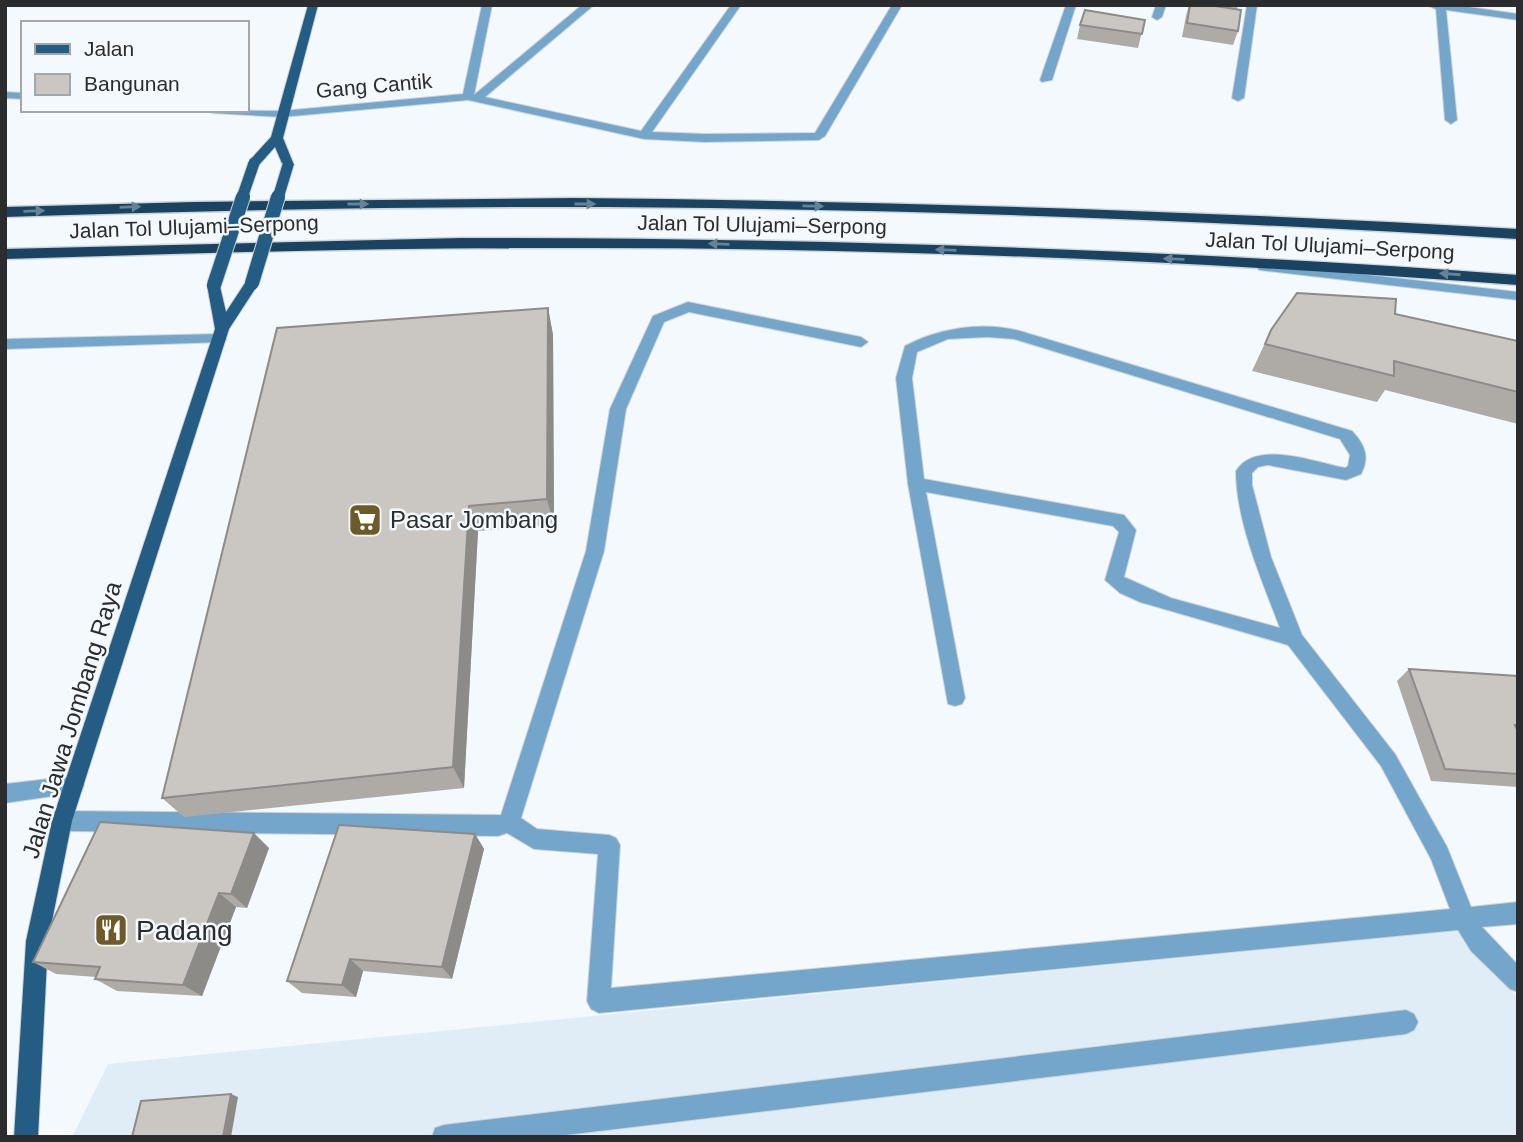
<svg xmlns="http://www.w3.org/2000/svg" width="1523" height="1142" font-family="Arial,sans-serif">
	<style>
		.built { fill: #e1edf6 }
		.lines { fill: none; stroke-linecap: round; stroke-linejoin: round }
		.minor-casing { stroke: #cfd4d8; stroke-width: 2 }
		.major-casing { stroke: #cfd4d8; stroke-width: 2 }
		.highway-casing { stroke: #cfd4d8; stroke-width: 3 }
		.minor { fill: #74a6cb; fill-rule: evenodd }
		.major { fill: #245d84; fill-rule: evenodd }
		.highway { fill: #194360; fill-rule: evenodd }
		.major-bridge-far1-casing { stroke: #cfd4d8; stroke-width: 13; stroke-linecap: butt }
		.major-bridge-casing { stroke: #cfd4d8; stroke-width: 16; stroke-linecap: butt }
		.major-bridge-far1 { stroke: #245d84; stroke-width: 11 }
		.major-bridge { stroke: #245d84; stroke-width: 14 }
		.wall { fill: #aeaba7 }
		.shaded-wall { fill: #8d8b88 }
		.building { fill: #cac7c2; stroke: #8d8b88; stroke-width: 2 }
		.oneway { fill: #658397 }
		.labels { text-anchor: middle; stroke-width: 5; stroke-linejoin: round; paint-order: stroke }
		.far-street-label { font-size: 21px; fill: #2a2c2d; stroke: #f3f9fd }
		.poi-label { font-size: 24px; fill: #2a2c2d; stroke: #f3f9fd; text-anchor: start }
		.street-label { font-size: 24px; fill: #2a2c2d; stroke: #f3f9fd }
		.near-poi-label { font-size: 28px; fill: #2a2c2d; stroke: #f3f9fd; text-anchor: start }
	</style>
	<rect width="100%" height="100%" fill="#f3f9fd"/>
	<polygon class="built" points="1463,930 1518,998 1518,1137 72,1137 108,1064"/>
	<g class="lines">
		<defs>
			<g id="minor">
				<polygon points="482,5 492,5 474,95 582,5 594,5 485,97 641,131 731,5 741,5 652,132 705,134 815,133 892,5 902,5 825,136 819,140 705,142 644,139 468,100 282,117 213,113 207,110 282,111 463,94"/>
				<polygon points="1066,5 1076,5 1052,80 1042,82 1040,80"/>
				<polygon points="1156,5 1166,5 1162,17 1157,20 1152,17"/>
				<polygon points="1247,5 1257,5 1244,98 1238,101 1232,98"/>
				<polygon points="1426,5 1455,5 1518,14 1518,20 1446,10 1457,120 1451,124 1445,120 1436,9"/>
				<polygon points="5,92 23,93 23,99 5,98"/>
				<polygon points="1264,263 1518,292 1518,300 1259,270 1257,267"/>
				<path d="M688 302 861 337 868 342 861 347 689 312 664 322 626 409 604 551 521 818 537 829 609 835 616 838 620 845 611 988 1450 909 1431 859 1381 766 1288 645 1140 602 1120 593 1105 580 1119 532 1113 526 926 492 965 698 962 704 955 706 948 704 908 484 896 378 905 346C938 328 983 321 1020 331L1352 431C1365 445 1370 457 1361 474L1346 480 1268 465 1258 467 1252 473V485L1271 557 1302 635 1395 754 1447 847 1471 907 1518 902V924L1482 927 1518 965V992L1510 989 1471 951 1458 930 599 1013 591 1009 587 1001 598 854 534 849 507 833 498 836 62 831 55 828 52 821 55 814 62 811 501 815 586 551 610 409 653 316ZM987 337 1014 339 1340 439 1350 455 1348 466 1345 468C1315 462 1255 439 1236 471 1236 522 1262 580 1280 628L1171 598 1124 577 1136 530 1124 515 924 479 912 378 917 352 948 339Z"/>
				<polygon points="219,334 224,336 226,339 224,342 5,349 5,339"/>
				<polygon points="74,776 81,778 84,785 81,792 5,803 5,784"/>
				<polygon points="1406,1010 1414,1014 1418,1022 1414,1030 1406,1034 549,1137 432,1137 435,1128 444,1125"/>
			</g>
			<g id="major">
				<polygon points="308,5 318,5 283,138 294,165 284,168 275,147 258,166 250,166 250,160 271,137"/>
				<polygon points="252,279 259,283 229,329 72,821 48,941 38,1137 14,1137 26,941 52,821 215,329 207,285 214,281 219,282 226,312 247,280"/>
			</g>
			<g id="highway">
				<path d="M573 198C888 201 1203 211 1518 229V239C1267 224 1017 213 766 209 512 204 259 209 5 217V207L194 202Z"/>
				<path d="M461 238C814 238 1166 249 1518 275V285C1209 262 900 248 591 248 395 247 200 253 5 259V249Z"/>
			</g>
		</defs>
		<use href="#minor" class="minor-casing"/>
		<use href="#major" class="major-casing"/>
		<use href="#highway" class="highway-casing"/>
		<use href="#minor" class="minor"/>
		<use href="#major" class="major"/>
		<use href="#highway" class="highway"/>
		<defs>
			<g id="major-bridge-far1">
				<polyline points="242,198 254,163"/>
				<polyline points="278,198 288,165"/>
			</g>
			<g id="major-bridge">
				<polyline points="252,283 278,197"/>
				<polyline points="214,285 243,197"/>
			</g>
		</defs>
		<use href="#major-bridge-far1" class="major-bridge-far1-casing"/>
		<use href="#major-bridge" class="major-bridge-casing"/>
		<use href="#major-bridge-far1" class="major-bridge-far1"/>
		<use href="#major-bridge" class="major-bridge"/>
	</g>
	<g class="wall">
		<polygon points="1189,5 1238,5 1237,9 1238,31 1233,45 1182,37 1186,16"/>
		<polygon points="1145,20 1138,48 1077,39 1080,25"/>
		<polygon points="548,308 553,335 554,525 478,531 464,788 184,817 162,798"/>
		<polygon points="1395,314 1518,341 1518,424 1385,390 1377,402 1252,371 1271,330"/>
		<polygon points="1409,669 1518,676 1518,787 1431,781 1397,681"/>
		<polygon points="475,834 484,849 452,979 363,971 356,997 302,993 287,981"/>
		<polygon points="269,848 247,908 236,907 202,996 117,991 95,979 96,977 56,974 33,962"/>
	</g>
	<g class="shaded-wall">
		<polygon points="548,308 553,335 554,525 547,499"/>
		<polygon points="469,506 478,531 464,788 453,767"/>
		<polygon points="254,833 269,848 247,908 231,894"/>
		<polygon points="475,834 484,849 452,979 442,967"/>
		<polygon points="219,893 236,907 202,996 183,985"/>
		<polygon points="350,959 363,971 356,997 342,985"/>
		<polygon points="231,1094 238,1097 231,1137 223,1137"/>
	</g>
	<g class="building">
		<polygon points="1190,5 1209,5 1241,10 1238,31 1187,23"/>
		<polygon points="1085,10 1145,20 1142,34 1080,25"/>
		<polygon points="1297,293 1396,299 1395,314 1518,341 1518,392 1394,361 1394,376 1265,344 1271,330"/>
		<polygon points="548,308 547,499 469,506 453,767 162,798 277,328"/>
		<polygon points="1409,669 1518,676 1518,725 1515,725 1518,732 1518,774 1445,769"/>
		<polygon points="100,822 254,833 231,894 219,893 183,985 95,979 100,967 33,962"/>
		<polygon points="339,825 475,834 442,967 350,959 342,985 287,981"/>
		<polygon points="231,1094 223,1137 132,1137 141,1101"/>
	</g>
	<defs><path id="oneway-solid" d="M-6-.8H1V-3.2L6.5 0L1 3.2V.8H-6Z" transform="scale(1.75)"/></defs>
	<g class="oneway">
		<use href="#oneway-solid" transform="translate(358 204)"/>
		<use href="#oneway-solid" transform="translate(585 204)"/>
		<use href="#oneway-solid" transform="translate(813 206) rotate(1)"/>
		<use href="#oneway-solid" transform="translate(130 207) rotate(-2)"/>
		<use href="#oneway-solid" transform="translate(34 211) rotate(-2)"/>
		<use href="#oneway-solid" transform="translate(719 244) rotate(-178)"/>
		<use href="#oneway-solid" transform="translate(946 250) rotate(-178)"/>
		<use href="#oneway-solid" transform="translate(1174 259) rotate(-178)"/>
		<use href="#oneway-solid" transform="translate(1450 274) rotate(-176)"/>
	</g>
	<defs>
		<symbol id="supermarket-square" viewBox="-11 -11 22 22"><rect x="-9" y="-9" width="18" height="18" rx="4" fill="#6e5a29" stroke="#f3f9fd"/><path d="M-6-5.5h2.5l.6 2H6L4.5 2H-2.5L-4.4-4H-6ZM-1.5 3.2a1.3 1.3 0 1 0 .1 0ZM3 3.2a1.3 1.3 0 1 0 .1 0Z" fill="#fff"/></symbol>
		<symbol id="restaurant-square" viewBox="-11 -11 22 22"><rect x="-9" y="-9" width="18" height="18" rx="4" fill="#6e5a29" stroke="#f3f9fd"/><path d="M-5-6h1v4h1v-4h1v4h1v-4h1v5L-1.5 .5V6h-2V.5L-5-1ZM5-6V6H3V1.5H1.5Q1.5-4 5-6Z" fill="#fff"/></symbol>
	</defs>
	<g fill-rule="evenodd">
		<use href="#supermarket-square" x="346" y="501" width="38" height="38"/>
		<use href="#restaurant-square" x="92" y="911" width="38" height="38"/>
	</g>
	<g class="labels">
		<g class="far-street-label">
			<text transform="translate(374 86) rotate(-5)" y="7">Gang Cantik</text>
			<text transform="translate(762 225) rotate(1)" y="7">Jalan Tol Ulujami–Serpong</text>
			<text transform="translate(194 227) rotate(-2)" y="7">Jalan Tol Ulujami–Serpong</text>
			<text transform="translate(1330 246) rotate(3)" y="7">Jalan Tol Ulujami–Serpong</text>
		</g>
		<g class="poi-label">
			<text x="390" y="528">Pasar Jombang</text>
		</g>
		<g class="street-label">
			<text transform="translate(72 720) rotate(-73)" y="8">Jalan Jawa Jombang Raya</text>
		</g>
		<g class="near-poi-label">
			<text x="136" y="940">Padang</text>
		</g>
	</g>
	<rect width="1523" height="1142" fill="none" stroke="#2a2c2d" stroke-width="14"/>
	<rect x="21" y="21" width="228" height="91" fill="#f3f9fd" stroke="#a3a7aa" stroke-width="2"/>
	<rect x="35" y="44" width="35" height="10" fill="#245d84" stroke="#a3a7aa" stroke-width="2"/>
	<text x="84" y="56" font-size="21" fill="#2a2c2d">Jalan</text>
	<rect x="35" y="74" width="35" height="21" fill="#cac7c2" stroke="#a3a7aa" stroke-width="2"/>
	<text x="84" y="91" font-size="21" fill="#2a2c2d">Bangunan</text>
</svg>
